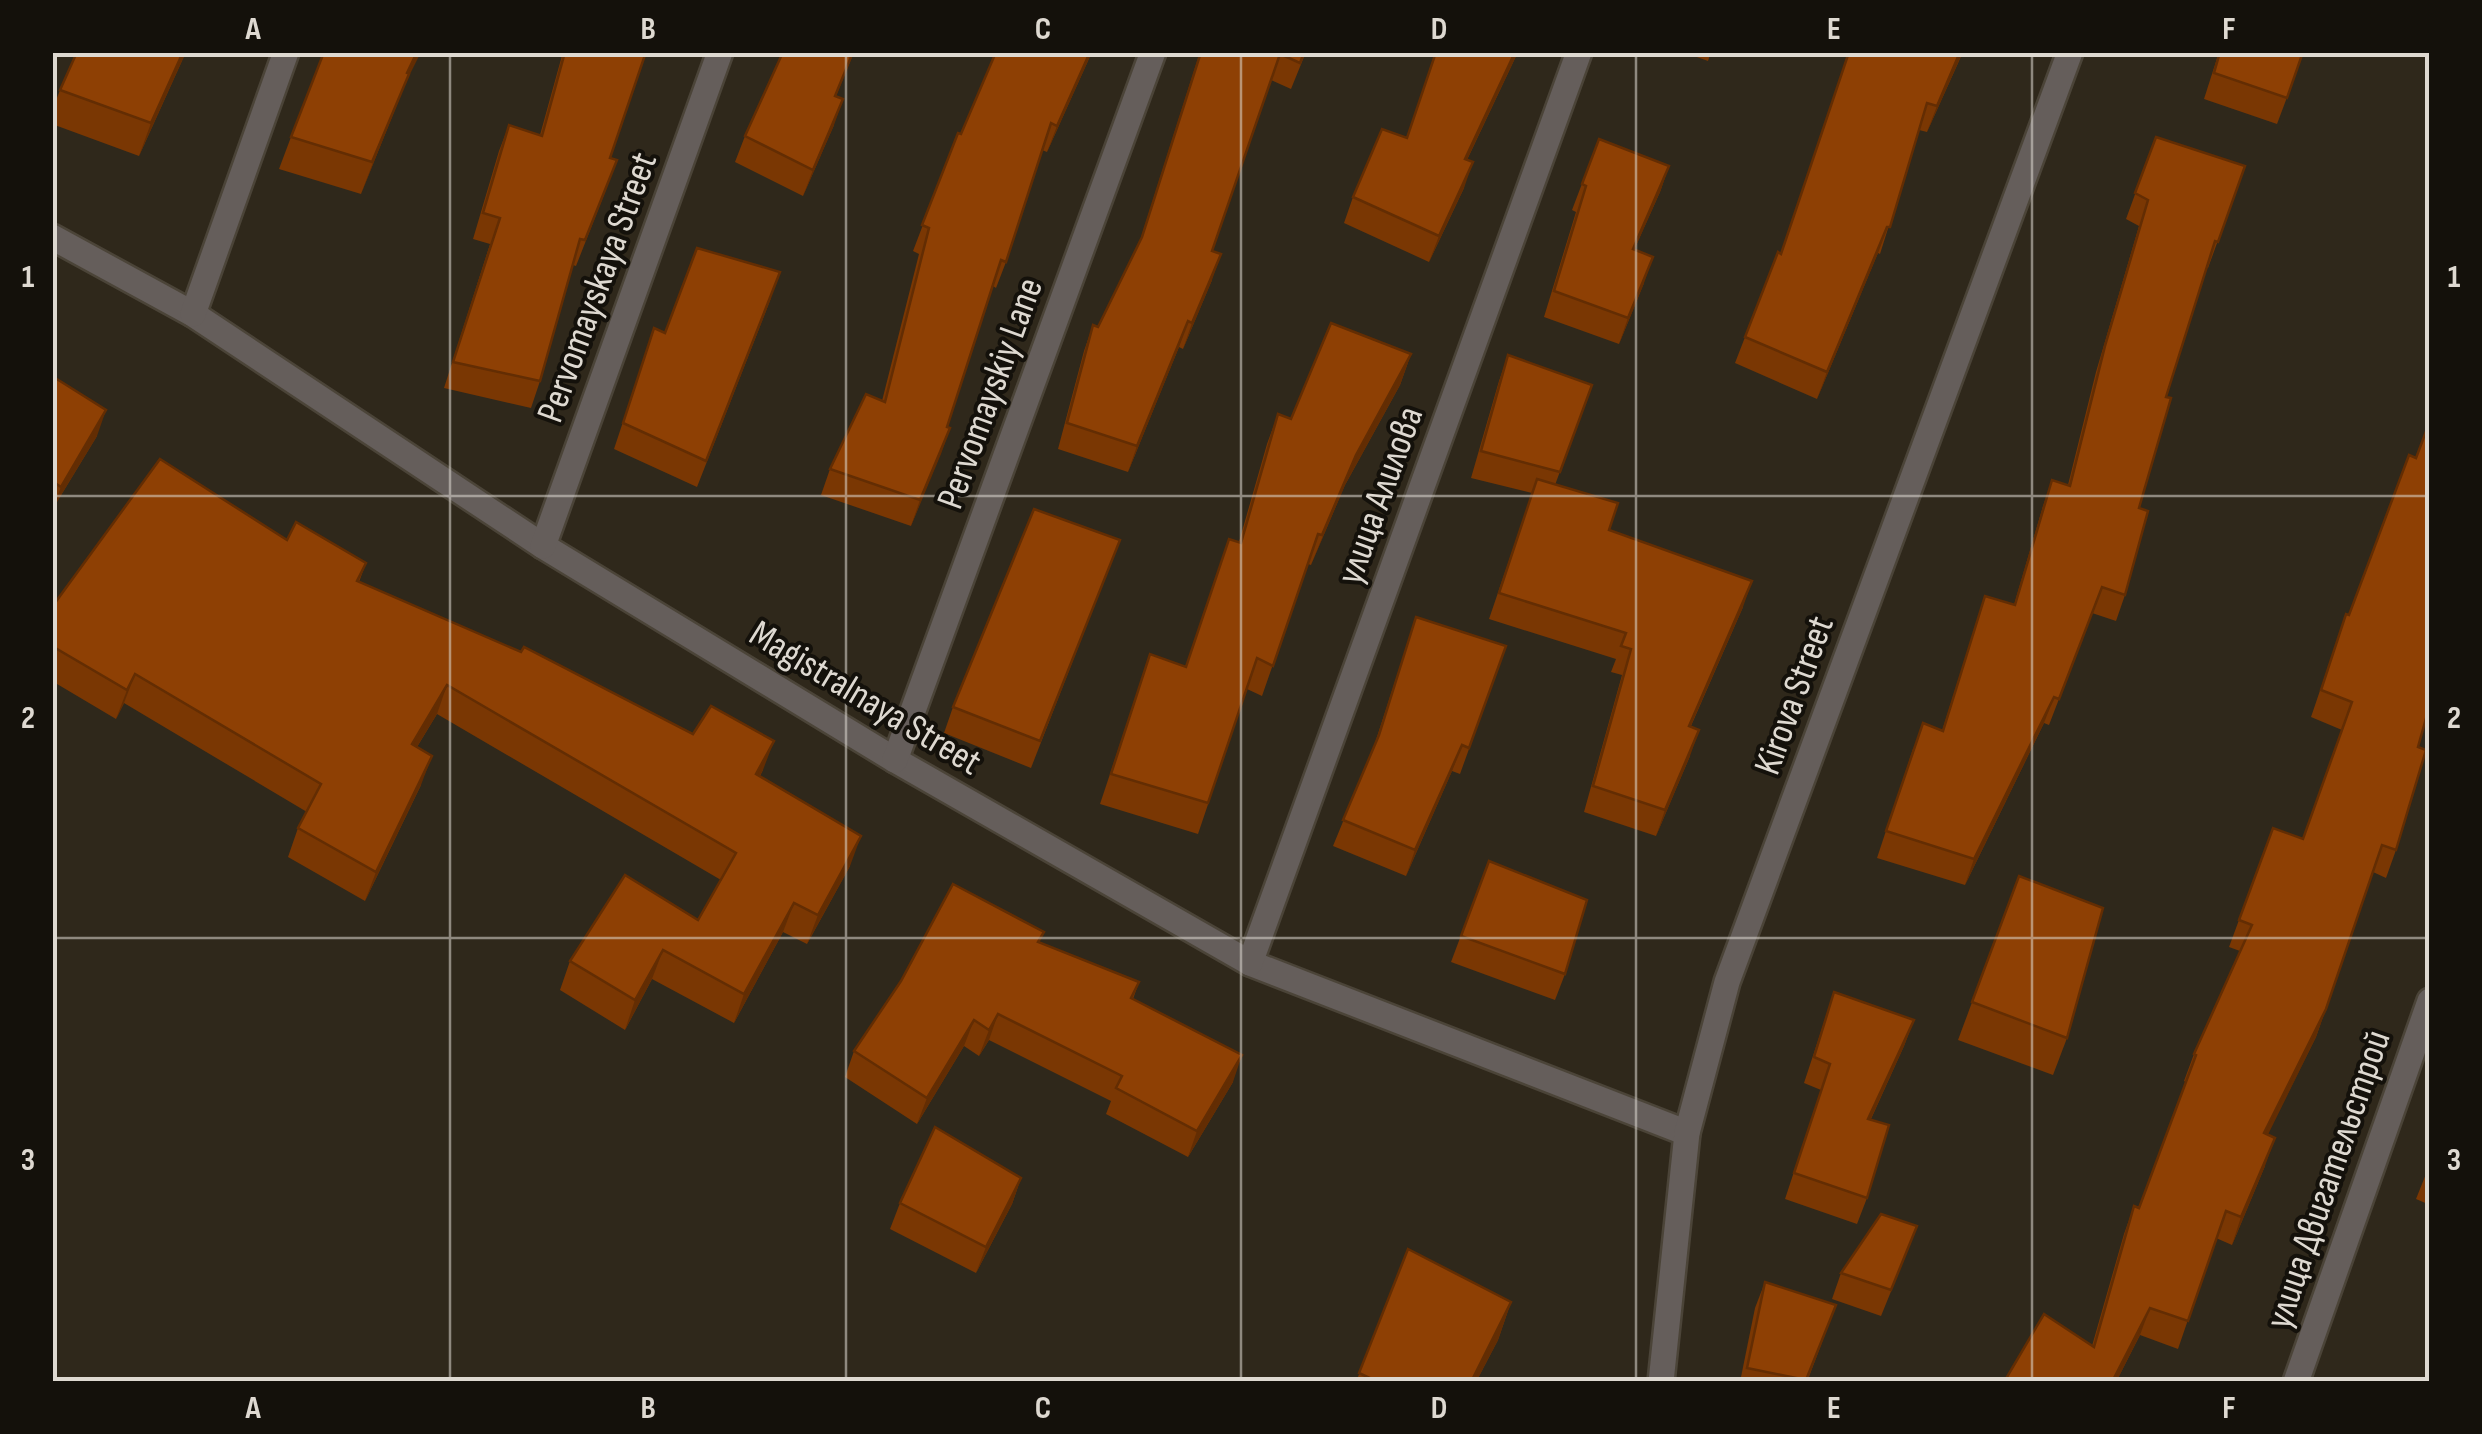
<svg xmlns="http://www.w3.org/2000/svg" width="2482" height="1434" font-family="'Sofia Sans Condensed',sans-serif">
	<style>
		.lines { fill: none; stroke-linecap: round; stroke-linejoin: round }
		.minor-casing { stroke: #4b4438; stroke-width: 30 }
		.minor { stroke: #655e5b; stroke-width: 25 }
		.wall { fill: #7a3703 }
		.shaded-wall { fill: #632d03 }
		.building { fill: #8e4004; stroke: #632d03; stroke-width: 2.5 }
		.grid { fill: none; stroke: #ded9d1; stroke-width: 2.5; stroke-opacity: 0.55 }
		.labels { text-anchor: middle; stroke-width: 8; stroke-linejoin: round; paint-order: stroke }
		.street-label { font-size: 38px; fill: #ded9d1; stroke: #14110b }
		.neatline { fill: none; stroke: #ded9d1; stroke-width: 4 }
		.grid-label { font-size: 32px; text-anchor: middle; font-weight: bold; fill: #ded9d1 }
	</style>
	<rect width="100%" height="100%" fill="#2f281b"/>
	<g class="lines">
		<defs>
			<g id="minor">
				<polyline points="52,237 193,314 543,546 895,760 1250,963 1687,1133"/>
				<polyline points="193,314 286,52"/>
				<polyline points="543,546 720,52"/>
				<polyline points="895,760 1153,52"/>
				<polyline points="1250,963 1579,52"/>
				<polyline points="1661,1382 1687,1133 1727,982 2070,52"/>
				<polyline points="2296,1382 2430,1001"/>
			</g>
		</defs>
		<use href="#minor" class="minor-casing"/>
		<use href="#minor" class="minor"/>
	</g>
	<g class="wall">
		<polygon points="186,52 139,156 52,124 52,111 60,90"/>
		<polygon points="563,52 646,52 610,158 607,187 576,266 573,265 540,381 531,408 444,388 490,244 473,239 499,151 509,125 540,135"/>
		<polygon points="772,52 854,52 836,96 834,125 803,196 735,162 745,136 781,56"/>
		<polygon points="996,52 1092,52 1047,152 1042,150 1006,262 996,288 993,286 947,427 950,428 911,526 821,495 830,469 882,401 919,254 913,251 958,133 961,134"/>
		<polygon points="1200,52 1306,52 1291,89 1271,80 1212,251 1212,280 1183,349 1179,347 1128,472 1058,449 1084,351 1093,325 1098,327 1139,244"/>
		<polygon points="1518,52 1467,160 1464,188 1429,262 1344,223 1353,197 1407,138"/>
		<polygon points="1683,52 1711,52 1708,61"/>
		<polygon points="1848,52 1963,52 1927,132 1919,130 1880,254 1878,253 1817,399 1735,363 1778,252 1781,253 1830,110"/>
		<polygon points="2219,52 2304,52 2277,124 2204,99"/>
		<polygon points="406,82 361,194 279,169 291,137"/>
		<polygon points="2156,137 2245,166 2208,268 2207,268 2166,397 2139,508 2125,595 2116,621 2092,613 2049,725 2044,723 1965,885 1877,858 1913,749 1942,731 1985,596 2014,605 2043,506 2052,480 2068,485 2096,372 2139,226 2126,219"/>
		<polygon points="1599,139 1669,166 1660,192 1634,250 1644,283 1619,344 1544,317 1576,212 1572,210"/>
		<polygon points="771,298 697,487 614,449 654,328 665,333"/>
		<polygon points="1411,354 1400,385 1345,485 1311,565 1308,564 1262,696 1247,689 1198,834 1100,804 1150,654 1186,667 1229,539 1239,542 1267,444 1278,414 1291,419"/>
		<polygon points="1508,355 1592,385 1555,485 1609,530 1743,607 1691,726 1690,756 1656,836 1584,812 1622,675 1611,672 1616,659 1489,619 1532,493 1471,478 1499,381"/>
		<polygon points="52,376 97,436 52,510"/>
		<polygon points="287,540 366,563 359,582 763,770 760,776 850,866 807,944 783,932 734,1023 652,979 625,1030 560,990 570,961 698,920 721,880 437,714 417,747 421,785 365,901 288,857 298,828 307,812 124,703 116,719 52,681 52,607"/>
		<polygon points="1120,540 1031,768 944,733 953,707"/>
		<polygon points="2346,614 2418,747 2396,850 2386,878 2373,872 2316,1037 2267,1135 2265,1166 2232,1245 2216,1238 2178,1349 2140,1335 2116,1382 2004,1382 2092,1346 2124,1234 2134,1206 2139,1208 2186,1082 2184,1081 2194,1054 2240,951 2229,947 2273,828 2303,839 2342,730 2311,717"/>
		<polygon points="1416,617 1506,646 1460,774 1452,771 1406,876 1333,846 1374,746"/>
		<polygon points="1489,861 1565,974 1555,1000 1451,962"/>
		<polygon points="2019,876 2067,1038 2053,1075 1958,1040"/>
		<polygon points="1040,943 1139,982 1133,999 1233,1082 1188,1157 1106,1114 1111,1101 989,1040 979,1056 964,1046 917,1124 845,1077 854,1051"/>
		<polygon points="1834,992 1914,1020 1904,1046 1871,1119 1867,1198 1857,1224 1785,1199 1821,1090 1804,1083"/>
		<polygon points="2430,1164 2430,1205 2416,1199"/>
		<polygon points="1021,1178 1012,1204 976,1273 890,1229 900,1203"/>
		<polygon points="1408,1249 1511,1302 1498,1340 1476,1382 1356,1382"/>
		<polygon points="1907,1252 1881,1316 1832,1299 1841,1273"/>
		<polygon points="1765,1282 1836,1305 1807,1382 1740,1382 1755,1308"/>
	</g>
	<g class="shaded-wall">
		<polygon points="183,52 186,52 139,156 151,123"/>
		<polygon points="417,52 421,52 406,82 361,194 407,73"/>
		<polygon points="1090,52 1092,52 1047,152 1057,126"/>
		<polygon points="1515,52 1518,52 1455,185 1465,159"/>
		<polygon points="1960,52 1963,52 1927,132 1937,106"/>
		<polygon points="843,99 834,125 803,196 813,170"/>
		<polygon points="1473,162 1464,188 1429,262 1439,236"/>
		<polygon points="1669,166 1660,192 1623,275 1633,249"/>
		<polygon points="1887,227 1878,253 1817,399 1827,372"/>
		<polygon points="1221,254 1212,280 1183,349 1192,323"/>
		<polygon points="1653,257 1644,283 1619,344 1628,318"/>
		<polygon points="1188,321 1179,347 1128,472 1137,446"/>
		<polygon points="1411,354 1400,385 1345,485 1311,565 1356,455"/>
		<polygon points="106,410 97,436 52,510 61,487"/>
		<polygon points="950,428 941,454 911,526 920,500"/>
		<polygon points="1752,581 1743,607 1679,752 1689,726"/>
		<polygon points="135,674 124,703 116,719 127,690"/>
		<polygon points="447,685 437,714 401,773 412,744"/>
		<polygon points="2054,697 2044,723 1965,885 1974,859"/>
		<polygon points="1699,730 1690,756 1656,836 1665,810"/>
		<polygon points="774,741 763,770 745,803 756,774"/>
		<polygon points="1462,745 1452,771 1406,876 1415,850"/>
		<polygon points="432,756 421,785 365,901 376,872"/>
		<polygon points="861,836 850,866 807,944 818,915"/>
		<polygon points="794,903 783,932 734,1023 744,994"/>
		<polygon points="663,950 652,979 625,1030 635,1000"/>
		<polygon points="2326,1009 2316,1037 2255,1161 2264,1133"/>
		<polygon points="998,1014 989,1040 979,1056 989,1030"/>
		<polygon points="974,1020 964,1046 917,1124 927,1098"/>
		<polygon points="1914,1020 1904,1046 1859,1145 1868,1119"/>
		<polygon points="1242,1055 1233,1082 1188,1157 1197,1131"/>
		<polygon points="2275,1138 2265,1166 2232,1245 2241,1217"/>
		<polygon points="1021,1178 1012,1204 976,1273 986,1247"/>
		<polygon points="1511,1302 1498,1340 1476,1382 1471,1382"/>
		<polygon points="2150,1308 2140,1335 2116,1382 2112,1382"/>
	</g>
	<g class="building">
		<polygon points="77,52 183,52 151,123 60,90"/>
		<polygon points="324,52 417,52 407,73 409,74 372,162 291,137"/>
		<polygon points="565,52 646,52 610,158 617,160 585,240 580,239 540,381 453,362 500,218 483,213 509,125 542,136"/>
		<polygon points="783,52 853,52 835,96 843,99 813,170 745,136"/>
		<polygon points="996,52 1090,52 1057,126 1051,123 1006,262 1001,260 947,427 950,428 920,500 830,469 866,394 885,402 929,228 922,225 958,133 961,134"/>
		<polygon points="1201,52 1304,52 1300,63 1280,54 1212,251 1221,254 1192,323 1188,321 1137,446 1067,423 1093,325 1098,327 1142,237"/>
		<polygon points="1436,52 1515,52 1465,159 1473,162 1439,236 1353,197 1382,129 1407,138"/>
		<polygon points="1849,52 1960,52 1937,106 1927,103 1890,227 1887,227 1827,372 1745,337 1778,252 1781,254"/>
		<polygon points="2220,52 2303,52 2287,98 2214,73"/>
		<polygon points="2156,137 2245,166 2218,242 2215,241 2166,397 2171,398 2139,508 2148,511 2125,595 2102,587 2059,699 2054,697 1974,859 1886,831 1923,723 1943,731 1985,596 2015,605 2052,480 2070,486 2105,346 2148,200 2135,193"/>
		<polygon points="1599,139 1669,166 1633,249 1653,257 1628,318 1554,291 1586,186 1582,184"/>
		<polygon points="697,248 780,272 706,461 623,423 654,328 665,333"/>
		<polygon points="1331,323 1411,354 1356,455 1322,535 1318,534 1273,666 1257,658 1208,803 1111,774 1150,654 1186,667 1229,539 1241,543 1278,414 1291,419"/>
		<polygon points="1508,355 1592,385 1560,472 1481,451"/>
		<polygon points="52,376 106,410 61,487 52,481"/>
		<polygon points="2430,421 2430,704 2418,747 2426,750 2396,850 2382,845 2326,1009 2264,1133 2275,1138 2241,1217 2226,1211 2188,1321 2150,1308 2112,1382 2004,1382 2044,1314 2094,1347 2134,1206 2139,1208 2196,1055 2194,1054 2252,925 2239,920 2273,828 2303,839 2352,702 2321,690 2346,614 2349,615 2409,455 2416,458"/>
		<polygon points="160,459 287,540 296,522 366,563 357,581 521,652 524,647 693,734 711,706 774,741 756,774 861,836 818,915 794,903 744,994 663,950 635,1000 570,961 625,875 698,920 736,853 447,685 412,744 432,756 376,872 298,828 321,784 135,674 127,690 52,646 52,607"/>
		<polygon points="1537,479 1618,503 1609,530 1752,581 1689,726 1699,730 1665,810 1593,786 1631,649 1621,646 1626,633 1499,593"/>
		<polygon points="1034,509 1120,540 1040,741 953,707"/>
		<polygon points="1416,617 1506,646 1469,748 1462,745 1415,850 1343,820 1379,735"/>
		<polygon points="1489,861 1587,900 1565,974 1461,936"/>
		<polygon points="2019,876 2103,908 2067,1038 1972,1002"/>
		<polygon points="953,884 1044,932 1038,942 1139,982 1131,998 1242,1055 1197,1131 1116,1088 1122,1076 998,1014 989,1030 974,1020 927,1098 854,1051 901,981"/>
		<polygon points="1834,992 1914,1020 1868,1119 1889,1125 1867,1198 1794,1173 1830,1064 1814,1057"/>
		<polygon points="935,1127 1021,1178 986,1247 900,1203"/>
		<polygon points="1881,1214 1917,1226 1891,1290 1841,1273"/>
		<polygon points="1408,1249 1511,1302 1471,1382 1378,1382 1359,1373"/>
		<polygon points="1765,1282 1836,1305 1806,1380 1747,1368"/>
	</g>
	<path class="grid" d="M450 52V1382M846 52V1382M1241 52V1382M1636 52V1382M2032 52V1382M52 496H2430M52 938H2430"/>
	<g class="labels">
		<g class="street-label">
			<text transform="translate(596 287) rotate(-70)" y="13">Pervomayskaya Street</text>
			<text transform="translate(989 393) rotate(-70)" y="13">Pervomayskiy Lane</text>
			<text transform="translate(1379 495) rotate(-70)" y="13">улица Алилова</text>
			<text transform="translate(1793 695) rotate(-70)" y="13">Kirova Street</text>
			<text transform="translate(866 697) rotate(31)" y="13">Magistralnaya Street</text>
			<text transform="translate(2327 1179) rotate(-71)" y="13">улица Двигательстрой</text>
		</g>
	</g>
	<rect width="2482" height="1434" fill="none" stroke="#14110b" stroke-width="110"/>
	<rect x="55" y="55" width="2372" height="1324" class="neatline"/>
	<g class="grid-label">
		<text x="253" y="39">A</text>
		<text x="648" y="39">B</text>
		<text x="1043" y="39">C</text>
		<text x="1439" y="39">D</text>
		<text x="1834" y="39">E</text>
		<text x="2229" y="39">F</text>
		<text x="28" y="287">1</text>
		<text x="2454" y="287">1</text>
		<text x="28" y="728">2</text>
		<text x="2454" y="728">2</text>
		<text x="28" y="1170">3</text>
		<text x="2454" y="1170">3</text>
		<text x="253" y="1418">A</text>
		<text x="648" y="1418">B</text>
		<text x="1043" y="1418">C</text>
		<text x="1439" y="1418">D</text>
		<text x="1834" y="1418">E</text>
		<text x="2229" y="1418">F</text>
	</g>
</svg>
